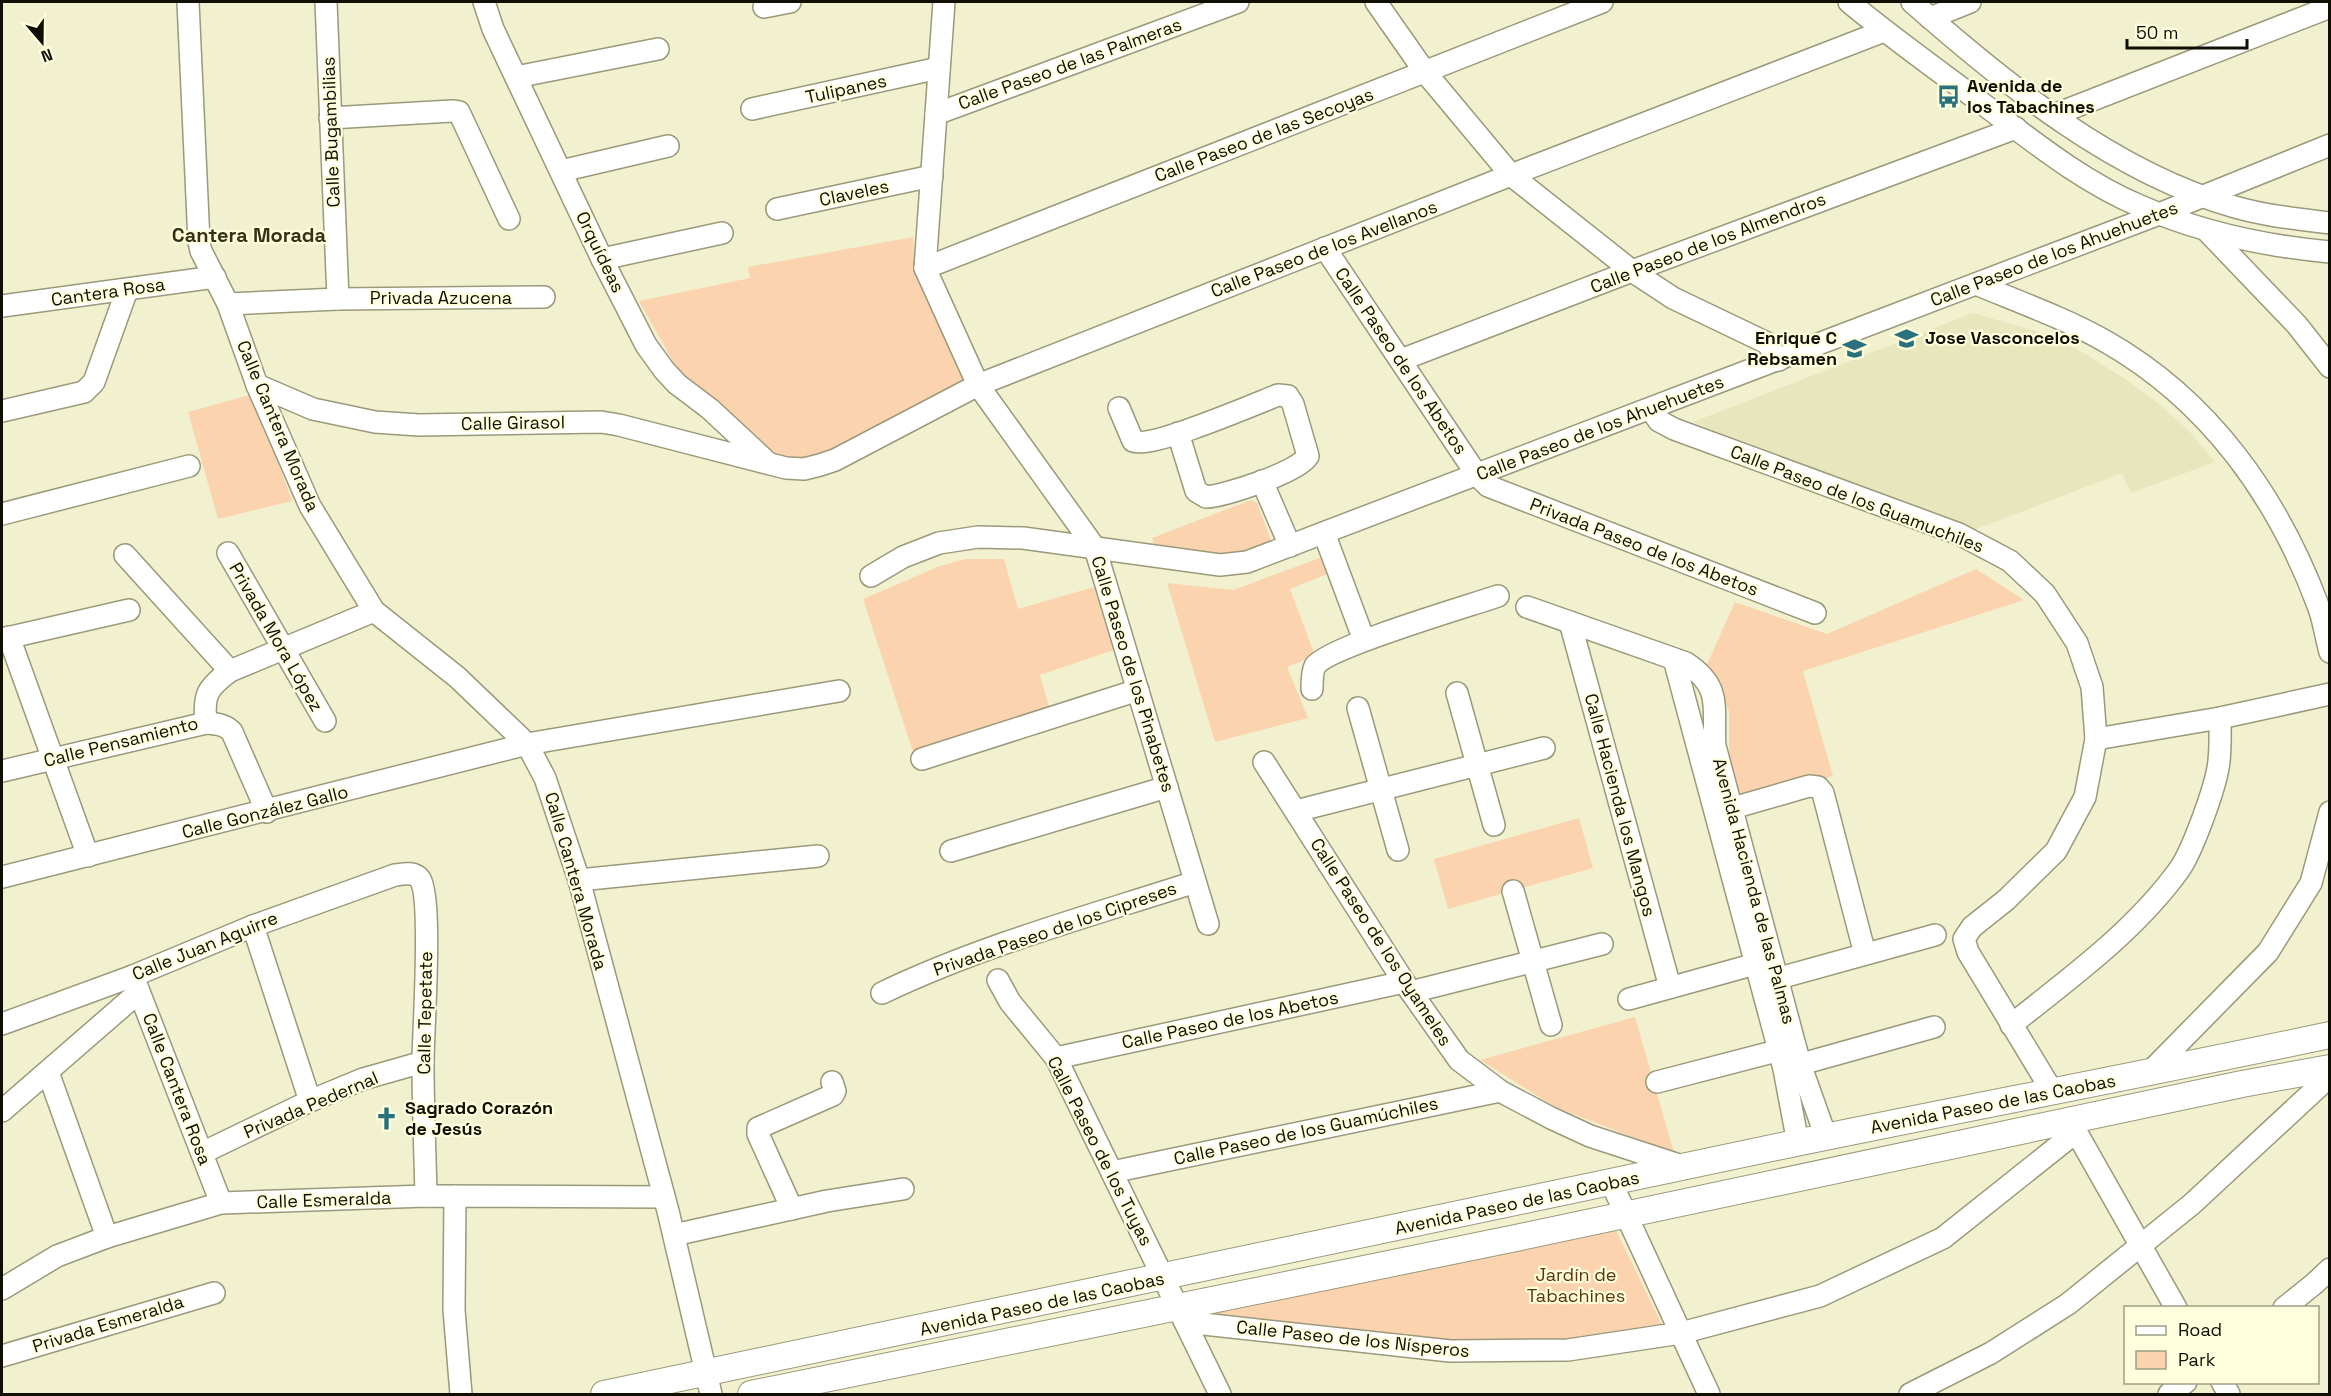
<svg xmlns="http://www.w3.org/2000/svg" width="2331" height="1396" font-family="'Space Grotesk',sans-serif">
	<style>
		.built { fill: #e7e6bd }
		.green { fill: #fbd3af }
		.lines { fill: none; stroke-linecap: round; stroke-linejoin: round }
		.minor-casing { stroke: #9a997a; stroke-width: 24 }
		.major-casing { stroke: #9a997a; stroke-width: 28 }
		.minor { stroke: #fff; stroke-width: 21 }
		.major { stroke: #fff; stroke-width: 26 }
		.labels { text-anchor: middle; stroke-width: 4.5; stroke-linejoin: round; paint-order: stroke }
		.street-label { font-size: 18px; fill: #0f0f04; stroke: #fefedd }
		.poi-label { font-size: 18px; font-weight: bold; fill: #0f0f04; stroke: #fefedd; text-anchor: start }
		.park-label { font-size: 18px; fill: #59350a; stroke: #fefedd }
		.neighbourhood-label { font-size: 20px; font-weight: bold; fill: #333216; stroke: #fefedd }
	</style>
	<rect width="100%" height="100%" fill="#f1f1cf"/>
	<polygon class="built" points="1973,313 2038,332 2084,353 2125,379 2158,403 2189,431 2215,462 2131,493 2122,473 1974,530 1898,503 1693,422"/>
	<g class="green">
		<polygon points="913,237 915,265 966,384 812,463 780,457 680,374 639,301 750,278 748,267"/>
		<polygon points="253,394 292,501 218,519 188,412"/>
		<polygon points="1251,500 1257,503 1272,543 1247,558 1156,550 1152,538"/>
		<polygon points="1325,556 1332,572 1290,589 1315,656 1287,667 1308,718 1215,742 1167,583 1233,590"/>
		<polygon points="965,559 1004,559 1018,609 1094,587 1114,650 1040,675 1050,711 914,755 863,599 940,566"/>
		<polygon points="1976,569 2024,600 1803,671 1833,776 1739,803 1729,770 1729,711 1719,688 1705,669 1735,602 1827,634"/>
		<polygon points="1579,818 1593,868 1448,909 1434,859"/>
		<polygon points="1635,1017 1674,1153 1555,1107 1480,1060"/>
		<polygon points="1613,1224 1662,1325 1568,1341 1451,1345 1204,1320 1198,1308"/>
	</g>
	<g class="lines">
		<defs>
			<g id="minor">
				<polyline points="188,2 199,242 201,251 228,304 257,385 310,506 374,611 457,677 527,744 545,778 579,880 668,1211 711,1394"/>
				<polyline points="326,2 338,299"/>
				<polyline points="484,2 493,29 602,259 646,345 664,370 677,384 710,409 767,462"/>
				<polyline points="944,2 925,268 978,385 1095,548 1208,924"/>
				<polyline points="1376,2 1425,72 1511,175 1632,271 1673,298 1767,343 1779,360"/>
				<path d="M1849 2C1891 37 1935 68 1979 101 2030 139 2081 181 2140 206 2200 232 2264 246 2330 252"/>
				<path d="M1912 2C2004 83 2114 173 2235 207 2266 216 2298 219 2330 223"/>
				<polyline points="764,7 790,2"/>
				<polyline points="1930,18 1970,2"/>
				<polyline points="516,77 658,49"/>
				<polyline points="752,109 939,68"/>
				<polyline points="936,114 1238,2"/>
				<polyline points="2054,115 2330,7"/>
				<polyline points="330,118 452,111 459,112 509,219"/>
				<polyline points="561,171 668,146"/>
				<polyline points="777,209 932,176"/>
				<polyline points="2207,231 2297,325 2330,367"/>
				<polyline points="1325,248 1477,475 1488,486 1815,613"/>
				<polyline points="602,259 722,233"/>
				<polyline points="925,268 1602,2"/>
				<path d="M1976 284C2019 302 2064 318 2105 341 2209 400 2278 497 2319 608 2324 622 2326 638 2330 652"/>
				<polyline points="228,304 338,299 544,297"/>
				<polyline points="2,306 215,277"/>
				<polyline points="1401,360 1632,271 2016,128"/>
				<polyline points="257,385 313,409 375,422 419,425 601,422 619,425 786,468 804,469 820,465 835,460 978,385 1511,175 1884,31"/>
				<path d="M1119 408 1133 441C1151 449 1255 404 1278 395L1288 396 1293 404 1308 456C1299 472 1224 496 1206 497L1196 491 1178 433"/>
				<polyline points="1651,410 1659,421 1674,429 1959,534 2010,561 2045,594 2077,643 2092,687 2096,739 2085,797 2056,851 2006,900 1972,927 1964,939 1968,952 2052,1091"/>
				<polyline points="2,411 84,392 94,382 127,290"/>
				<polyline points="1262,481 1290,546"/>
				<polyline points="2,514 189,466"/>
				<polyline points="1324,533 1364,640"/>
				<polyline points="228,553 325,721"/>
				<polyline points="125,555 230,671"/>
				<polyline points="871,576 903,557 939,543 978,537 1023,538 1220,565 1247,562 2159,214 2330,145"/>
				<path d="M1527 607 1686 663C1724 688 1712 709 1715 746L1800 1064 1826 1137"/>
				<polyline points="1570,622 1670,987"/>
				<polyline points="9,637 88,856"/>
				<polyline points="2,639 129,610"/>
				<polyline points="1674,659 1784,1069 1798,1143"/>
				<path d="M1312 689C1312 683 1312 672 1315 666 1328 647 1469 606 1498 596"/>
				<polyline points="1457,693 1494,825"/>
				<polyline points="1358,708 1398,850"/>
				<path d="M206 723C203 695 207 688 230 671L374 611"/>
				<polyline points="2096,739 2220,718 2330,694"/>
				<polyline points="922,759 1138,690"/>
				<polyline points="1264,762 1404,982 1459,1060 1500,1091 1551,1118 1590,1136 1685,1167"/>
				<path d="M2 771 206 723C216 724 225 724 232 732L267 812"/>
				<polyline points="1296,811 1544,748"/>
				<polyline points="1719,812 1809,786 1818,787 1823,793 1865,954"/>
				<polyline points="951,851 1167,787"/>
				<polyline points="2,877 527,744 839,691"/>
				<polyline points="579,880 818,856"/>
				<polyline points="1513,891 1551,1025"/>
				<polyline points="253,926 310,1101"/>
				<polyline points="133,976 221,1203"/>
				<polyline points="998,980 1010,1002 1056,1058 1220,1394"/>
				<polyline points="1765,982 1935,935"/>
				<polyline points="1411,992 1602,944"/>
				<path d="M882 993C982 945 1090 916 1195 882"/>
				<polyline points="1629,999 1770,960"/>
				<path d="M2 1024 133 976 253 926 395 875C403 874 414 871 420 879 433 899 423 1031 423 1063 423 1107 425 1152 426 1196"/>
				<path d="M2011 1025C2070 978 2134 932 2179 870 2192 852 2214 791 2218 768 2221 752 2220 734 2220 718"/>
				<polyline points="1056,1058 1404,982"/>
				<polyline points="1787,1068 1934,1027"/>
				<polyline points="48,1072 107,1237"/>
				<polyline points="2148,1074 2268,952 2311,883 2330,812"/>
				<polyline points="1657,1082 1792,1047"/>
				<polyline points="2,1111 139,992"/>
				<polyline points="2070,1121 2176,1308"/>
				<polyline points="202,1153 310,1101 363,1079 423,1062"/>
				<polyline points="1112,1172 1500,1091"/>
				<polyline points="1611,1182 1709,1394"/>
				<polyline points="455,1196 454,1310 461,1394"/>
				<polyline points="792,1209 758,1134 758,1128 833,1095 835,1091 832,1082"/>
				<polyline points="674,1235 827,1201 903,1189"/>
				<polyline points="2,1289 57,1256 107,1237 221,1203 426,1196 664,1197"/>
				<polyline points="2284,1308 2314,1284 2330,1269"/>
				<polyline points="1185,1322 1450,1351 1568,1350 1681,1333 1820,1296 1943,1238 2076,1132"/>
				<polyline points="2,1356 214,1293"/>
				<polyline points="2222,1382 2229,1394"/>
				<polyline points="1910,1394 1991,1353 2068,1304 2192,1204 2330,1076"/>
				<polyline points="2169,1394 2186,1382"/>
			</g>
			<g id="major">
				<path d="M604 1394C1000 1313 1395 1227 1791 1144 1971 1107 2151 1073 2330 1035"/>
				<polyline points="751,1394 1516,1238 2242,1084 2330,1068"/>
			</g>
		</defs>
		<use href="#minor" class="minor-casing"/>
		<use href="#major" class="major-casing"/>
		<use href="#minor" class="minor"/>
		<use href="#major" class="major"/>
	</g>
	<defs>
		<symbol id="bus-bare" viewBox="-9 -9 18 18"><path d="M-5-6H5V4H4V6H2V4H-2V6H-4V4H-5ZM-3.5-4V0h7V-4ZM-3.5 1.2v1.5H-2V1.2ZM2 1.2v1.5H3.5V1.2Z" fill="#29717d" stroke="#fefedd" stroke-width="2.5" paint-order="stroke"/></symbol>
		<symbol id="school-bare" viewBox="-9 -9 18 18"><path d="M0-5L7-2L0 1L-7-2ZM-4 1L0 2.5L4 1V4Q0 6-4 4Z" fill="#29717d" stroke="#fefedd" stroke-width="2.5" paint-order="stroke"/></symbol>
		<symbol id="church-bare" viewBox="-9 -9 18 18"><path d="M-1.2-6h2.4v3.5h3.3v2.4h-3.3V6h-2.4V-.1h-3.3v-2.4h3.3Z" fill="#29717d" stroke="#fefedd" stroke-width="2.5" paint-order="stroke"/></symbol>
	</defs>
	<g fill-rule="evenodd">
		<use href="#bus-bare" x="1932" y="80" width="33" height="33"/>
		<use href="#school-bare" x="1890" y="322" width="33" height="33"/>
		<use href="#school-bare" x="1838" y="332" width="33" height="33"/>
		<use href="#church-bare" x="370" y="1102" width="33" height="33"/>
	</g>
	<g class="labels">
		<g class="street-label">
			<text transform="translate(1070 64) rotate(-20)" y="6">Calle Paseo de las Palmeras</text>
			<text transform="translate(846 89) rotate(-12)" y="6">Tulipanes</text>
			<text transform="translate(331 132) rotate(-92)" y="6">Calle Bugambilias</text>
			<text transform="translate(1264 135) rotate(-21)" y="6">Calle Paseo de las Secoyas</text>
			<text transform="translate(854 193) rotate(-12)" y="6">Claveles</text>
			<text transform="translate(1708 243) rotate(-21)" y="6">Calle Paseo de los Almendros</text>
			<text transform="translate(1324 249) rotate(-21)" y="6">Calle Paseo de los Avellanos</text>
			<text transform="translate(600 252) rotate(64)" y="6">Orquídeas</text>
			<text transform="translate(2054 254) rotate(-21)" y="6">Calle Paseo de los Ahuehuetes</text>
			<text transform="translate(108 292) rotate(-8)" y="6">Cantera Rosa</text>
			<text x="441" y="304">Privada Azucena</text>
			<text transform="translate(1401 361) rotate(56)" y="6">Calle Paseo de los Abetos</text>
			<text transform="translate(513 423) rotate(-1)" y="6">Calle Girasol</text>
			<text transform="translate(278 426) rotate(67)" y="6">Calle Cantera Morada</text>
			<text transform="translate(1600 428) rotate(-21)" y="6">Calle Paseo de los Ahuehuetes</text>
			<text transform="translate(1857 499) rotate(21)" y="6">Calle Paseo de los Guamuchiles</text>
			<text transform="translate(1644 547) rotate(21)" y="6">Privada Paseo de los Abetos</text>
			<text transform="translate(276 637) rotate(60)" y="6">Privada Mora López</text>
			<text transform="translate(1133 674) rotate(73)" y="6">Calle Paseo de los Pinabetes</text>
			<text transform="translate(121 742) rotate(-14)" y="6">Calle Pensamiento</text>
			<text transform="translate(1620 805) rotate(75)" y="6">Calle Hacienda los Mangos</text>
			<text transform="translate(265 812) rotate(-14)" y="6">Calle González Gallo</text>
			<text transform="translate(576 881) rotate(74)" y="6">Calle Cantera Morada</text>
			<text transform="translate(1754 891) rotate(75)" y="6">Avenida Hacienda de las Palmas</text>
			<text transform="translate(1055 929) rotate(-19)" y="6">Privada Paseo de los Cipreses</text>
			<text transform="translate(1381 942) rotate(57)" y="6">Calle Paseo de los Oyameles</text>
			<text transform="translate(205 946) rotate(-22)" y="6">Calle Juan Aguirre</text>
			<text transform="translate(425 1013) rotate(-89)" y="6">Calle Tepetate</text>
			<text transform="translate(1230 1020) rotate(-12)" y="6">Calle Paseo de los Abetos</text>
			<text transform="translate(177 1089) rotate(69)" y="6">Calle Cantera Rosa</text>
			<text transform="translate(1993 1104) rotate(-11)" y="6">Avenida Paseo de las Caobas</text>
			<text transform="translate(311 1105) rotate(-23)" y="6">Privada Pedernal</text>
			<text transform="translate(1306 1131) rotate(-12)" y="6">Calle Paseo de los Guamúchiles</text>
			<text transform="translate(1100 1151) rotate(63)" y="6">Calle Paseo de los Tuyas</text>
			<text transform="translate(324 1200) rotate(-2)" y="6">Calle Esmeralda</text>
			<text transform="translate(1517 1203) rotate(-12)" y="6">Avenida Paseo de las Caobas</text>
			<text transform="translate(1042 1304) rotate(-12)" y="6">Avenida Paseo de las Caobas</text>
			<text transform="translate(108 1324) rotate(-17)" y="6">Privada Esmeralda</text>
			<text transform="translate(1353 1339) rotate(6)" y="6">Calle Paseo de los Nísperos</text>
		</g>
		<g class="poi-label">
			<text x="1967" y="92">Avenida de<tspan x="1967" dy="21">los Tabachines</tspan></text>
			<text x="1837" y="344" text-anchor="end">Enrique C<tspan x="1837" dy="21">Rebsamen</tspan></text>
			<text x="1925" y="344">Jose Vasconcelos</text>
			<text x="405" y="1114">Sagrado Corazón<tspan x="405" dy="21">de Jesús</tspan></text>
		</g>
		<g class="park-label">
			<text x="1576" y="1281">Jardín de<tspan x="1576" dy="21">Tabachines</tspan></text>
		</g>
		<g class="neighbourhood-label">
			<text x="249" y="242">Cantera Morada</text>
		</g>
	</g>
	<rect width="2331" height="1396" fill="none" stroke="#0f0f04" stroke-width="6"/>
	<rect x="2124" y="1306" width="195" height="78" fill="#fefedd" stroke="#9e9e86" stroke-width="1.5"/>
	<rect x="2136" y="1326" width="30" height="9" fill="#ffffff" stroke="#9e9e86" stroke-width="1.5"/>
	<text x="2178" y="1336" font-size="18" fill="#0f0f04">Road</text>
	<rect x="2136" y="1351" width="30" height="18" fill="#fbd3af" stroke="#9e9e86" stroke-width="1.5"/>
	<text x="2178" y="1366" font-size="18" fill="#0f0f04">Park</text>
	<g transform="translate(42 42) rotate(160)" stroke="#fefedd" stroke-width="4.5" paint-order="stroke">
	<path d="M0-4.5L10 22L0 15L-10 22Z" fill="#0f0f04"/>
	<text y="-9" font-size="16" font-weight="bold" text-anchor="middle" fill="#0f0f04">N</text>
	</g>
	<path d="M2127 39v9h120v-9" fill="none" stroke="#0f0f04" stroke-width="3"/>
	<text x="2136" y="39" font-size="18" fill="#0f0f04" stroke="#fefedd" stroke-width="4.5" paint-order="stroke">50 m</text>
</svg>
